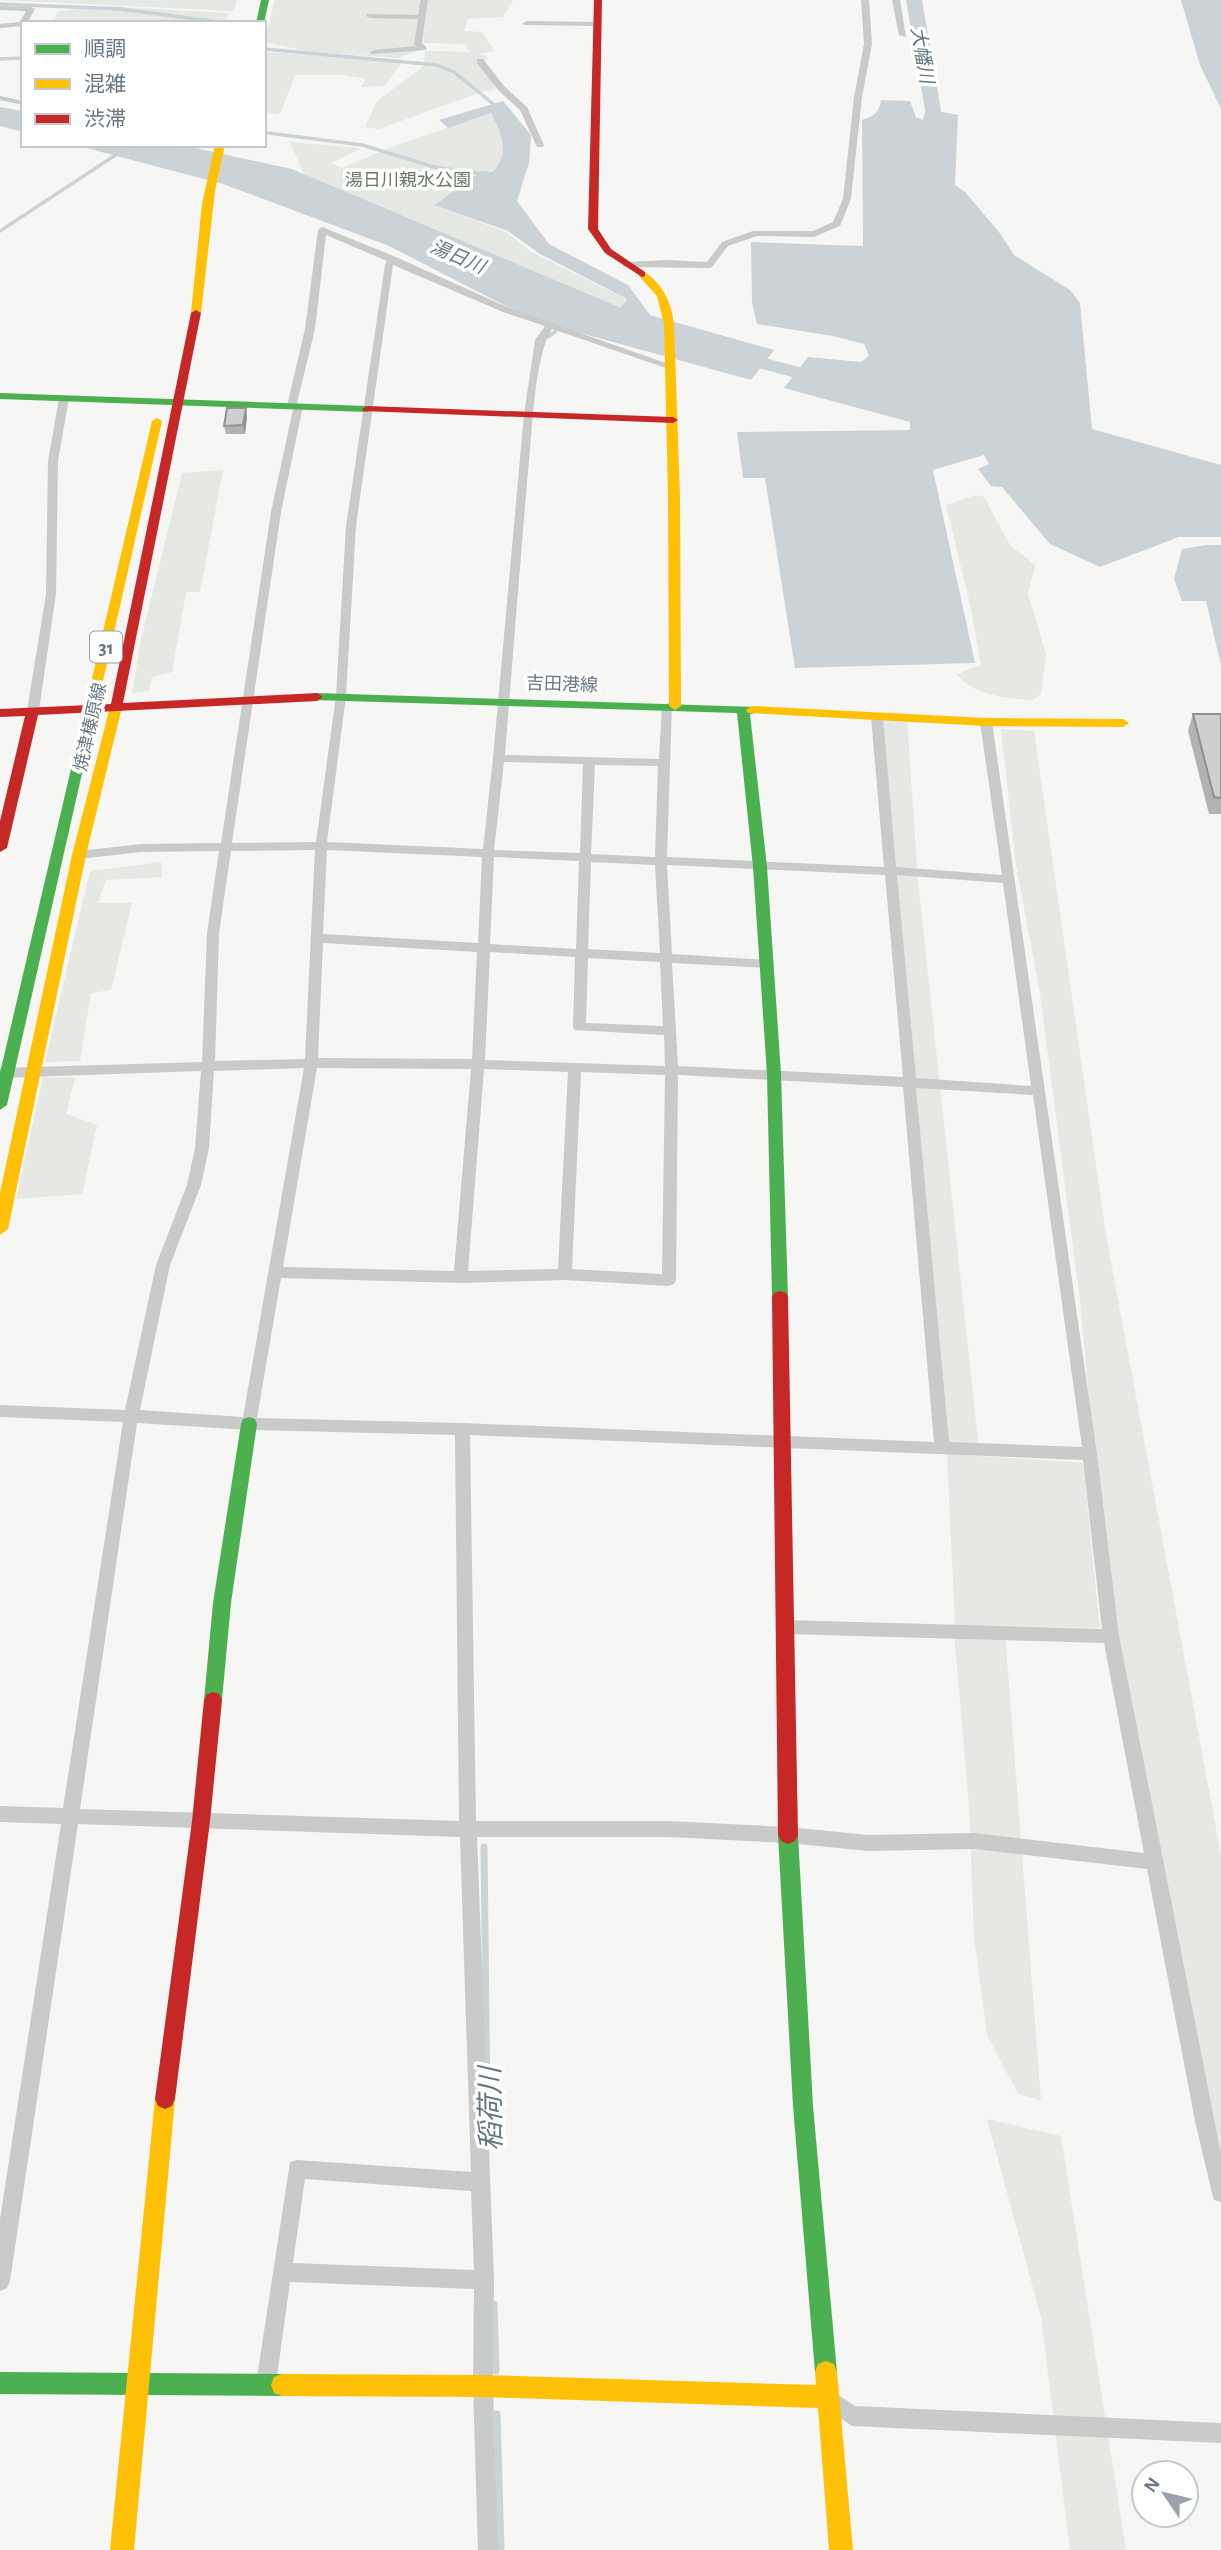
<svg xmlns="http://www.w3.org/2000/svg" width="1221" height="2550" font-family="'Alegreya Sans','Noto Sans JP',sans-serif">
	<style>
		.green { fill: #e5e8e3 }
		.water { fill: #ccd3d6 }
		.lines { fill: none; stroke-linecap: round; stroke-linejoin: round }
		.stream-far1 { stroke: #ccd3d6; stroke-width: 3.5 }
		.stream { stroke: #ccd3d6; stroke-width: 7 }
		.river { fill: #ccd3d6; fill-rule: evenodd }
		.street { fill: #c9caca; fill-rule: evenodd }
		.fast { fill: #4caf50; fill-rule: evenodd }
		.slow { fill: #ffc107; fill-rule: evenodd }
		.jam { fill: #c62828; fill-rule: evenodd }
		.wall { fill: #b0b2b3 }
		.shaded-wall { fill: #909192 }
		.building { fill: #cdcfd0; stroke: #909192; stroke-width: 2 }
		.labels { text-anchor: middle; stroke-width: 7; stroke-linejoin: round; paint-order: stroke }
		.far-park-label { font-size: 18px; fill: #6a7b66; stroke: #fff }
		.far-street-label { font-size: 18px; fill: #687783; stroke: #fff }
		.far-water-label { font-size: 19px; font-style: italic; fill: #63777f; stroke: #fff }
		.shield { fill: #fff; stroke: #95a0a8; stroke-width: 2 }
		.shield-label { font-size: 19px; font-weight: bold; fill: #687783 }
		.near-water-label { font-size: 28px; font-style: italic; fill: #63777f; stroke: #fff }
	</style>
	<rect width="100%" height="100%" fill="#f6f6f5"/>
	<g class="green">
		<polygon points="0,0 237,0 233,11"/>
		<polygon points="275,0 419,0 417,51 398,58 310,52 264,42"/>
		<polygon points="428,0 513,0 503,17 468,19 464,31 482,32 494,51 480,54 488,57 483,65 496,90 479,92 466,86 478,93 379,129 365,127 377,101 424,66 425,51 472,52 467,50 465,44 423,43"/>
		<polygon points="102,6 229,13 225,23 52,23 59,11"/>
		<polygon points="264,52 403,61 384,86 361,87 366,79 344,75 295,75 281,112 277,115 264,111"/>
		<polygon points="492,113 505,140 500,167 493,173 478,171 434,205 506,232 530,251 626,299 621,309 305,177 290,142 362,148 331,163 341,168 400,144"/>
		<polygon points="223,470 200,592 186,592 172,672 152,677 149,691 132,693 141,640 182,473"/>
		<path d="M976 495 984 497 1010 545 1035 565 1028 594 1046 654 1041 694 1032 700C1006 698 973 696 957 674L981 665 970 604 946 505Z"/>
		<polygon points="877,717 907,719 918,881 979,1450 942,1448"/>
		<polygon points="1001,729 1034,731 1106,1235 1221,1855 1221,2174 1111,1636 1080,1302 1040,993 1016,865"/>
		<polygon points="161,862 162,877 106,880 98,903 132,903 111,990 91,993 80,1061 45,1062 90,871"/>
		<polygon points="43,1077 75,1078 66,1114 97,1125 82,1194 16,1199"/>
		<polygon points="947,1454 1083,1463 1100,1628 955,1625"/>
		<polygon points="954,1632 1005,1633 1041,2100 1018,2094 987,2035 974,1936 969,1806"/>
		<polygon points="987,2119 1061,2136 1126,2550 1070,2550 1041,2317"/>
	</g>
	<g class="water">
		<polygon points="1181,0 1221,0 1221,109 1200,65"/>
		<path d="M881 100 910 101 916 117 923 120 926 109 958 115 955 185 965 192 999 232 1014 255 1070 290 1080 303 1092 429 1221 465V537H1179L1100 567 1050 544 1002 487 991 486 978 469 989 464 984 455 933 470 975 663 795 668 765 478H743L737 432 910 430V422L784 388 808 357 861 362 869 356 864 344 833 336 757 324 752 302 751 242 863 246 862 120C874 116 879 113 881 100Z"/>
		<path d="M503 101 531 135 529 163 517 201 549 244 628 285 650 315 774 350 751 380 533 320 389 246 223 184 75 145H181L292 169 621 308 627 299 540 254 508 231 434 205 481 171 493 172C510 154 502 133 491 113L448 128 439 120Z"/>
		<polygon points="0,107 23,111 23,132 0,126"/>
		<polygon points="1206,545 1221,545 1221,665 1206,601 1182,601 1174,579 1182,549"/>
	</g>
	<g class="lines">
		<g class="stream-far1">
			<polyline points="0,4 121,9 226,23"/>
			<polyline points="264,49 437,65 454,72 497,107"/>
			<polyline points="0,59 23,58"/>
			<polyline points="268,133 362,145 434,167 483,174"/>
			<polyline points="0,231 120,152"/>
			<polyline points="548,337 556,331"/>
		</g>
		<g class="stream">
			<polyline points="484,1847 487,2105"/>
			<polyline points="494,2304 496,2371"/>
			<polyline points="497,2414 501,2550"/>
		</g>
		<g class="river">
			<polygon points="906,0 922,0 941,110 939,114 927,114 925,110"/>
			<polygon points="723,347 803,368 806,372 803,376 796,378 716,357 713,353 716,349"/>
		</g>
		<g class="street">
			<polygon points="420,0 428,0 422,43 427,48 426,50 371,54 370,52 374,50 416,46 414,44 418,19 370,18 366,16 367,14 418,15"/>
			<polygon points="861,0 869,0 872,44 862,97 851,199 840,226 814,237 757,236 728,246 712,267 709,268 623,267 623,263 626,262 667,260 707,262 722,242 753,231 813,231 833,222 843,199 854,97 864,44"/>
			<polygon points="892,0 900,0 906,37 899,35"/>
			<polygon points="0,6 31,7 35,9 27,23 23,23 23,26 0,28 0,24 20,22 26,11 0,10"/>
			<polygon points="527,21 597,22 601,24 597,26 524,25 523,23"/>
			<polygon points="477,59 483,59 504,86 527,107 544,145 543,147 537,147 520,110 498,90 477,63"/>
			<polygon points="0,96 23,101 23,105 0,100"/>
			<path d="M322 227 396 257 509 308 674 366 666 368 552 329C536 353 533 418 530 449 521 551 513 653 505 755L659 759 662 706 668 703 672 704 667 857 884 867 871 717 877 714 883 717 896 867 1002 875 980 722 986 719 992 722 1097 1454 1119 1636 1221 2154V2202L1214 2200 1212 2193 1195 2121 1147 1869 974 1849 868 1851 788 1843 668 1837H477L494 2280 493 2386 498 2550H478L473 2386 474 2289 290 2282 276 2384 273 2391 266 2394 259 2391 256 2384 290 2162 297 2160 471 2172 460 1837 78 1824 10 2281 7 2288 0 2291V2219L61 1824 0 1822V1806L63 1808 123 1422 0 1417V1405L125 1410 156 1265 187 1185 195 1148 201 1071 0 1078V1068L202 1062 207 933 219 851 141 852 79 859 73 855 79 851 141 844 221 843 271 512 293 409 287 406 305 329 318 230ZM326 235 387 261 385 265 346 526 336 696 316 842 232 843 281 512 303 406 297 403 315 329ZM393 265 503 312 545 326 535 340 524 414 493 758 483 849 327 842 346 696 356 526ZM504 762 583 764 580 853 494 850ZM595 765 658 766 655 857 591 854ZM315 850 305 1059 215 1061 219 933 231 851ZM327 850 482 857 478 943 323 934ZM494 857 579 861 576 949 490 944ZM591 862 655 865 660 953 588 949ZM667 865 885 875 903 1077 678 1066 672 963 768 968 774 964 768 960 672 954ZM897 875 1003 883 1031 1086 916 1078ZM323 943 477 952 472 1059 318 1058ZM490 952 575 957 573 1027 575 1030 664 1035 665 1066 485 1060ZM588 958 660 962 663 1026 586 1023ZM304 1068 243 1417 140 1410 170 1265 201 1185 209 1148 214 1071ZM317 1068 471 1069 454 1271 283 1267ZM484 1069 568 1072 558 1269 468 1271ZM581 1072 665 1075 662 1274 572 1269ZM678 1075 903 1087 934 1442 462 1423 257 1418 281 1278 461 1283 565 1280 669 1286 674 1284 676 1280ZM916 1088 1033 1095 1082 1447 949 1442ZM137 1423 249 1430 455 1435 459 1821 80 1809ZM470 1435 1083 1460 1102 1629 785 1620 779 1622 777 1627 779 1632 785 1634 1104 1643 1144 1853 974 1833 868 1835 788 1827 668 1821H476ZM305 2179 471 2191 474 2270 293 2263Z"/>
			<polygon points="64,395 69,398 58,461 56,594 39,710 33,713 27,710 46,594 48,461 59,398"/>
			<polygon points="828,2388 855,2406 1221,2423 1221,2443 852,2426 821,2405 818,2398 821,2391"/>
		</g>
		<g class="fast">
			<polygon points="261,0 269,0 264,23 256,23"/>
			<polygon points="0,393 367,406 372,409 367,412 0,399"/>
			<polygon points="317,693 756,707 756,713 750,714 767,867 781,1074 788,1297 786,1301 774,1301 772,1297 767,1074 753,867 737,713 313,700 311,697"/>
			<polygon points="77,765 83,769 7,1105 0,1110 0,1073 71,769"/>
			<polygon points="249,1417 255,1419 257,1424 231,1603 222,1700 219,1706 213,1708 207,1706 204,1700 213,1603 241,1424 243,1419"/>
			<polygon points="788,1826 795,1829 798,1835 813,2106 837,2372 834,2380 826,2383 818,2380 815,2372 793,2106 778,1835 781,1829"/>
			<polygon points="0,2372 282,2374 290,2377 293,2385 290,2393 282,2396 0,2394"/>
		</g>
		<g class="slow">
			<polygon points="215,145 225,145 215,191 201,313 196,316 191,313 202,204"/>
			<path d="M639 272H645C664 286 671 302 674 324L680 496 681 706 675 710 669 706 668 496 664 324 657 296 639 276Z"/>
			<polygon points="157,418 162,421 83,769 77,773 71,769 152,421"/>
			<polygon points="117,699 123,703 86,855 8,1229 0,1235 0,1193 72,855 111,703"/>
			<polygon points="752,706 986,718 1123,719 1129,723 1123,727 986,726 748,713 746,710"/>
			<polygon points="165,2089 172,2092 175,2099 134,2550 110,2550 155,2099 158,2092"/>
			<polygon points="826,2361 834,2364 837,2372 853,2550 829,2550 818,2408 483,2397 282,2396 274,2393 271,2385 274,2377 282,2374 483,2375 816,2385 815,2372 818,2364"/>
		</g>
		<g class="jam">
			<polygon points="594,0 602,0 598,229 611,249 645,272 645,276 642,277 605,253 588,229"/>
			<polygon points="196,310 201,313 123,703 317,693 323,697 317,701 38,715 7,848 0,852 0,821 25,716 0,717 0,709 111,704 191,313"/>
			<polygon points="367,406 673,417 678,420 673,423 363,411 362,409"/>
			<polygon points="780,1291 786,1293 788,1297 798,1835 795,1841 788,1844 781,1841 778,1835 772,1297 774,1293"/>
			<polygon points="213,1692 219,1694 222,1700 210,1821 175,2099 172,2106 165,2109 158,2106 155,2099 192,1821 204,1700 207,1694"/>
		</g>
	</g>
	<g class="wall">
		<polygon points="247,416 245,434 226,434 224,426"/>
		<polygon points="1193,714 1221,714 1221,814 1209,814 1188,731"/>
	</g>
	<polygon class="shaded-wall" points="246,408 247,416 245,434 243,425"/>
	<g class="building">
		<polygon points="227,408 246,408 243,425 224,426"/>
		<polygon points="1193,714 1221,714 1221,798 1214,797"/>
	</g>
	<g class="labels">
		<g class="far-park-label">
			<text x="408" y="186">湯日川親水公園</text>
		</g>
		<g class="far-street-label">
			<text transform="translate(562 684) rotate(2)" y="6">吉田港線</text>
			<text transform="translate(90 727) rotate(-77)" y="6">焼津榛原線</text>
		</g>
		<g class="far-water-label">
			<text transform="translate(923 55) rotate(80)" y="7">大幡川</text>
			<text transform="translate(458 256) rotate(23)" y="7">湯日川</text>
		</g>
		<rect class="shield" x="90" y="631.5" width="32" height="31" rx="5"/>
		<g class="shield-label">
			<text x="106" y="654">31</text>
		</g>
		<g class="near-water-label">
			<text transform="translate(490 2109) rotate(-91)" y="10">稻荷川</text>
		</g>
	</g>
	<rect x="21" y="21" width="245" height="126" fill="#ffffff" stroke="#c3c9cd" stroke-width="2"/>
	<rect x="35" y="44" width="35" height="10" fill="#4caf50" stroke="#c3c9cd" stroke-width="2"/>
	<text x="84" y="56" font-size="21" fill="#687783">順調</text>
	<rect x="35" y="79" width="35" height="10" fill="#ffc107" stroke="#c3c9cd" stroke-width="2"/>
	<text x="84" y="91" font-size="21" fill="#687783">混雑</text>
	<rect x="35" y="114" width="35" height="10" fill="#c62828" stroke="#c3c9cd" stroke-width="2"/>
	<text x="84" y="126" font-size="21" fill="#687783">渋滞</text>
	<g transform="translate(1165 2494) rotate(305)"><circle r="33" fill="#ffffff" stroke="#c3c9cd" stroke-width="2"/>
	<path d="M0-5L12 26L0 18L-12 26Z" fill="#9aa3ab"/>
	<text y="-10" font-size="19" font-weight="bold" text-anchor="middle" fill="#687783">N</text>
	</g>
</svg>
